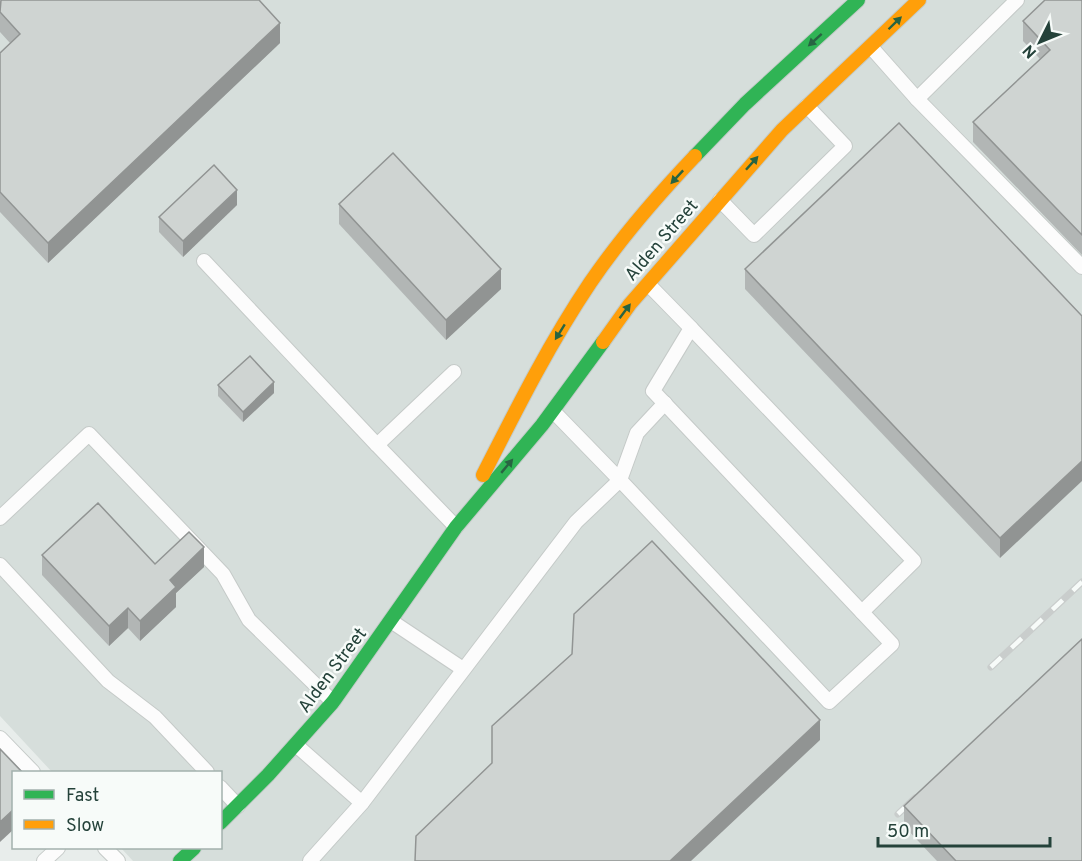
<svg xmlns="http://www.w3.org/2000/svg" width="1082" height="861" font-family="Overpass,sans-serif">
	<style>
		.built { fill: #d6dedb }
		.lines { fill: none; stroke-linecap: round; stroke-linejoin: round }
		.lane-casing { stroke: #c5cac8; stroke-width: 16 }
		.fast-casing { stroke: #c3cbc8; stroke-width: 16 }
		.slow-casing { stroke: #c3cbc8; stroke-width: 16 }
		.lane { stroke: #fcfcfc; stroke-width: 14 }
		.fast { stroke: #30b455; stroke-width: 14 }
		.slow { stroke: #ff9f0a; stroke-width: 14 }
		.rail-casing { stroke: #c9cdcc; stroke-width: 7 }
		.rail { stroke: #f7fbf9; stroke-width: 4.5; stroke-dasharray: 14; stroke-linecap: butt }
		.wall { fill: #b2b6b5 }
		.shaded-wall { fill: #919493 }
		.building { fill: #cfd4d2; stroke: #919493; stroke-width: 1.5 }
		.oneway { fill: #286442 }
		.labels { text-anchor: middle; stroke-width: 5; stroke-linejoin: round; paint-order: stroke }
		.street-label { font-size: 18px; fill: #24423a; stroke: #f7fbf9 }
	</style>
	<rect width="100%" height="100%" fill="#e8edeb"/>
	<polygon class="built" points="0,0 1082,0 1082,861 133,861 121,848 220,848 220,772 52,772 0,716"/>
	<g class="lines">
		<defs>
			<g id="lane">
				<polyline points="871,47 917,99 1082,267"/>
				<polyline points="917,99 1017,0"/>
				<polyline points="720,200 754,235 845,146 807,106"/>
				<polyline points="204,261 377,445"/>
				<polyline points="691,328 914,561 862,612"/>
				<polyline points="454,372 377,445 456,527"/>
				<polyline points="553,411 620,480 637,433 665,403"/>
				<polyline points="0,518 89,434 223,574 249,620 333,702"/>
				<polyline points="0,565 108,681 155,717 207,772"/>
				<polyline points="391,621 463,669"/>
				<polyline points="0,738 33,772"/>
				<polyline points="296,745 362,803"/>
				<polyline points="220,787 238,806"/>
				<polyline points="105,848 118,861"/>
				<polyline points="44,861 58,848"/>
				<polyline points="310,861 362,803 576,522 620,480 829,702 892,644 653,391 691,328 648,284"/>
			</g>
			<g id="fast">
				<polyline points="695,156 745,104 858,0"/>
				<polyline points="220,823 268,775 333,702 456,527 542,425 603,342"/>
				<polyline points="180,861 194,848"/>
			</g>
			<g id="slow">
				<polyline points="603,342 630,304 782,130 919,0"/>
				<path d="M483 475C516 410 549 344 590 283 620 239 658 195 695 156"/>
			</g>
		</defs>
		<use href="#lane" class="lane-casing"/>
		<use href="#fast" class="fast-casing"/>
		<use href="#slow" class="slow-casing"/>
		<use href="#lane" class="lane"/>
		<use href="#fast" class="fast"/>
		<use href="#slow" class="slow"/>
		<defs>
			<g id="rail">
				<polyline points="991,667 1082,582"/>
				<polyline points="898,814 915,798"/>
			</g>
		</defs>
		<use href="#rail" class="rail-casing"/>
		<use href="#rail" class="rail"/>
	</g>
	<g class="wall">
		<polygon points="0,1 280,43 48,263 0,212 0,53 10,43 0,32"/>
		<polygon points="1082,1 1082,255 973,142 973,122 1040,59 1023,41 1023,21"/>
		<polygon points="339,204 501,289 446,340 339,224"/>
		<polygon points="237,205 183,257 159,232 159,217"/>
		<polygon points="745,269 1082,316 1000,558 745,289"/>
		<polygon points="218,385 274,393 243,422 218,396"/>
		<polygon points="42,555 204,567 176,593 176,607 140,641 128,628 109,646 42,575"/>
		<polygon points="904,806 1082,861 937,861 904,826"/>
	</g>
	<g class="shaded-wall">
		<polygon points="280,23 280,43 48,263 48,243"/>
		<polygon points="237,190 237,205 183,257 183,241"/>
		<polygon points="501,269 501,289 446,340 446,320"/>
		<polygon points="274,382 274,393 243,422 243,412"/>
		<polygon points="1082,461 1082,481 1000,558 1000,538"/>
		<polygon points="204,547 204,567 176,593 176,607 140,641 140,621 170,580"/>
		<polygon points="128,608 128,628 109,646 109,626"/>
		<polygon points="820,720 820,740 691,861 670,861"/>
		<polygon points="14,809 14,829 0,842 0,822"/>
	</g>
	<g class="building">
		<polygon points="1,0 259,0 280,23 48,243 0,192 0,53 20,34 0,12"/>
		<polygon points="1045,0 1081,0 1082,1 1082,235 973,122 1050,50 1023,21"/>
		<polygon points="899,123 1082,316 1082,461 1000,538 745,269"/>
		<polygon points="393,153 501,269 446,320 339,204"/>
		<polygon points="214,165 237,190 183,241 159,217"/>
		<polygon points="250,356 274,382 243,412 218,385"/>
		<polygon points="98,503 155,564 189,532 204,547 170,580 176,587 140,621 128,608 109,626 42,555"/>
		<polygon points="652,541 820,720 670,861 415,861 416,836 492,763 492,726 572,654 574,614"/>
		<polygon points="1082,639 1082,861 956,861 904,806"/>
		<polygon points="0,749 22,772 14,772 14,809 0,822"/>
	</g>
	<defs><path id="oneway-solid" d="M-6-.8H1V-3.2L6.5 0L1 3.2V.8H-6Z" transform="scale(1.5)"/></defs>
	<g class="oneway">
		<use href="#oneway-solid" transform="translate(895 23) rotate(-44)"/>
		<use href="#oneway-solid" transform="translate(815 40) rotate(138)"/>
		<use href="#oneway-solid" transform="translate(752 163) rotate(-48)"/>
		<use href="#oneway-solid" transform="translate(677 177) rotate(133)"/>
		<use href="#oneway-solid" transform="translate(625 311) rotate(-53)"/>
		<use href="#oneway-solid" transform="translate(560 332) rotate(122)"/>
		<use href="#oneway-solid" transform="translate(507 466) rotate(-50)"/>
	</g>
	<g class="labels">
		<g class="street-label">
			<text transform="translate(661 240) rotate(-49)" y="6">Alden Street</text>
			<text transform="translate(332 670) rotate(-53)" y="6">Alden Street</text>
		</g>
	</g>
	<rect x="12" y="771" width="210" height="78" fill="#f7fbf9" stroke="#a3b1ad" stroke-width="1.5"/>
	<rect x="24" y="790" width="30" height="9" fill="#30b455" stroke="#a3b1ad" stroke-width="1.5"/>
	<text x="66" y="801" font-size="18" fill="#24423a">Fast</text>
	<rect x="24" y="820" width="30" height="9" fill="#ff9f0a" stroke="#a3b1ad" stroke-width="1.5"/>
	<text x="66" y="831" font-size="18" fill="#24423a">Slow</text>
	<g transform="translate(1040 42) rotate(227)" stroke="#f7fbf9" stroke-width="4.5" paint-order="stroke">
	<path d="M0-4.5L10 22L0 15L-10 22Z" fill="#24423a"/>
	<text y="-9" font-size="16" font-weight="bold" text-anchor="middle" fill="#24423a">N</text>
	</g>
	<path d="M878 837v9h172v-9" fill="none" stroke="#24423a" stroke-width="3"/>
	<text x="887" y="837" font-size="18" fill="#24423a" stroke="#f7fbf9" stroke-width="4.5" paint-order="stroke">50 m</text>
</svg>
